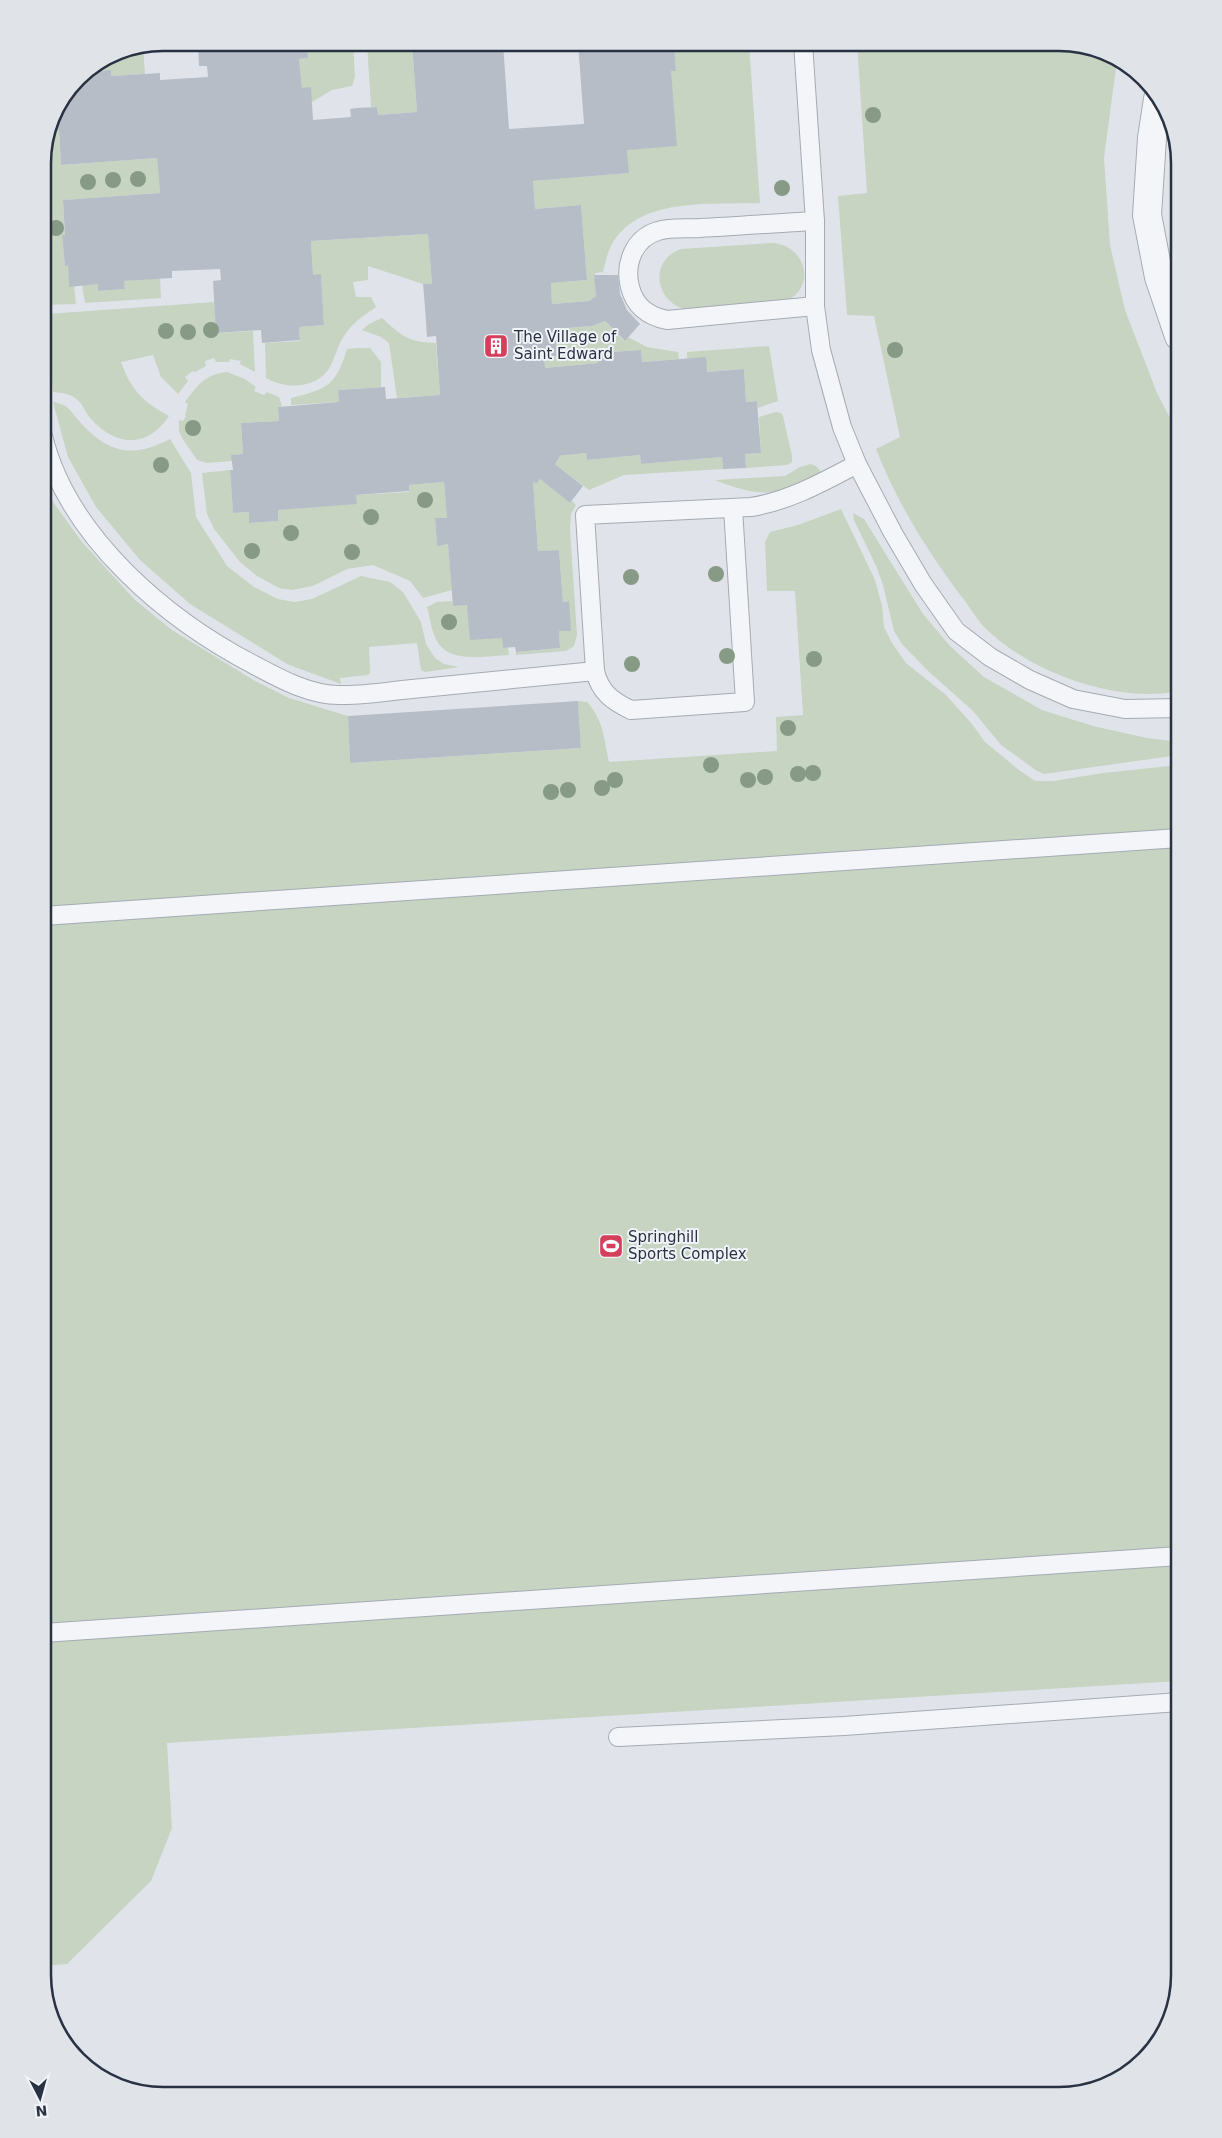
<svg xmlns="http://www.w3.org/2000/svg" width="1222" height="2138" font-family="'DejaVu Sans',sans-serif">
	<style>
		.green { fill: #c6d4c1 }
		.building { fill: #b7bdc7 }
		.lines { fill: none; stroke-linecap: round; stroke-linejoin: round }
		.service-casing { stroke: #a5abb4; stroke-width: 20 }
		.minor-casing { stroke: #a5abb4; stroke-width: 30 }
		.service { stroke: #f3f5f8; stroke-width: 18 }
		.minor { stroke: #f3f5f8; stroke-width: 28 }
		.tree { fill: #879a86 }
		.labels { text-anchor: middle; stroke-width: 4; stroke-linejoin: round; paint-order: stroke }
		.poi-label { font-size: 15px; fill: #283242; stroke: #f0f3f7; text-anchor: start }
		.rim { fill: none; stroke: #283242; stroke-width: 2.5 }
	</style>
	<rect width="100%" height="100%" fill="#e0e4ea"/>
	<g class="green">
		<polygon points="307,43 353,43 355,77 352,86 332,90 312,102 302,88 299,59 308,58"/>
		<polygon points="367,43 412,43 417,112 378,115 377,107 371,107"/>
		<path d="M674 43H749L760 203C712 205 637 196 611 246 607 254 605 264 603 272L595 273 596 296 589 301 552 304 551 283 587 280 581 205 535 209 533 181 628 173 627 150 671 71H676Z"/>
		<path d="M857 43H1067L1117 60 1104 158 1110 245 1125 310 1157 393 1179 435V691C1116 704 1029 672 984 627 976 618 969 606 961 596 929 554 895 499 876 449L900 437 874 316 847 315 838 196 867 193Z"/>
		<polygon points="143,46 145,74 111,76 110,70 88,71 117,52"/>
		<polygon points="55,112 56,130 59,130 61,165 157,158 160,193 63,200 65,235 62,235 65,265 68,265 69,286 74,286 76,304 45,305 43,264 43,156 52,117"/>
		<path d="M428 234 432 284H423L368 266V280L353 282 356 297H371L376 307C363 316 352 323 344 336 338 344 336 355 331 365 319 389 287 390 266 378L265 343 300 341 299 327 324 325 321 275H313L311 241Z"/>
		<path d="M771 243C807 244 818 290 783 302 775 304 765 304 757 304 733 306 710 308 687 310 654 302 649 260 681 249Z"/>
		<polygon points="160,278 161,298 85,303 82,285 98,284 98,291 125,289 124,281"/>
		<path d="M214 302 217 333 253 331 255 372 240 364 241 361 230 359 229 362H216L214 358 205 361 206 366 195 372 193 371 185 377 188 381 178 394 161 377 153 355 121 362C131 390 143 402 169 416 148 448 117 447 92 420 85 413 83 403 75 398 68 393 61 393 53 392L47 314Z"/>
		<path d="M382 318C403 337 408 342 436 343L440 395 397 398 389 343 381 337 362 330 369 324Z"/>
		<polygon points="605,321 624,341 628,337 647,347 678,352 679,359 642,362 641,350 597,353 598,363 545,368 544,356 557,355 555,329 592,326"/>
		<polygon points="769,346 778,401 758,408 757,401 746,402 744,369 707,372 687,358 687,352"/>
		<path d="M358 348H370L381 362V387L338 390 339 402 291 405V398C328 389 336 385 347 349Z"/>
		<path d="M227 372 245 379 256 387 254 391 264 395 267 392 279 397 282 406 278 407 279 421 241 423 243 454 232 455V461L207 463 197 460 182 438 179 431V420L183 421 186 416 185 415 188 404 185 402C197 386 205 374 227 372Z"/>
		<path d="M53 402C70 405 69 410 80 422 108 453 132 459 170 439L191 473 196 517 227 566 254 587 278 599 294 602 312 599 361 576 390 582 403 592 411 605 421 622 426 644 435 658 444 664 459 667 425 672 421 670 417 643 369 647 370 673 368 675 340 678 341 684 287 664 190 604 140 560 96 507 68 457Z"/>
		<polygon points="776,412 781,413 783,416 792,456 792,462 787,465 746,468 745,454 761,453 759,417"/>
		<polygon points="586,453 587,460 640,455 641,464 722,457 723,469 624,475 589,490 555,464 560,458 558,456"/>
		<path d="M811 464 816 466 822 473C781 497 759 498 715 480L785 476 800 467Z"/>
		<polygon points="230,470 233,513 249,512 250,523 278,521 278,510 357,503 356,495 409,492 409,485 444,482 447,518 435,519 437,545 448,544 452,590 423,598 410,581 373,565 347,569 313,586 292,590 279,588 257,576 240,562 214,529 207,514 202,473"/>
		<path d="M43 475 48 495 82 542 135 600 172 630 255 681 289 698 348 716 350 763 581 748 578 701 587 702C604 721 604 739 609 762L777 751 776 717 803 715 795 591H767L765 542 770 532 798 525 841 509 875 580 882 606 884 627 892 643 906 663 946 695 972 724 985 742 1019 770 1035 781H1053L1103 773 1179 765V1681L167 1743 172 1828 151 1881 67 1964 43 1966Z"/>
		<polygon points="540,479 570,503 572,501 576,505 571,514 570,530 577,635 574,646 566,651 516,655 516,652 560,648 559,631 570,631 568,601 563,602 559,550 538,551 533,481 536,484"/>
		<polygon points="853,513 864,519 923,614 950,646 984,677 1042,710 1093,726 1147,738 1179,742 1179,755 1044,774 1037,771 1001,745 973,711 927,670 902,644 894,631 883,585 877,568 854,520"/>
		<path d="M452 601 453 606 467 605 502 638 503 648H508L509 655C485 656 446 665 435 637 431 628 430 617 427 607L437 602Z"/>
	</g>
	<g class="building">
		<polygon points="198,43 307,43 308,58 299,59 302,88 311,87 313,120 351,117 350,109 357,108 377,107 378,115 417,112 412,43 503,43 509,129 584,124 578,43 674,43 676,71 671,71 677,146 627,150 629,173 533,181 535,209 581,205 587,280 551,283 552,304 589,301 596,296 594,275 618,275 620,294 627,310 640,324 625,341 605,321 592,326 555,329 557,356 544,356 545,368 598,363 597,353 641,350 642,362 706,357 707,372 744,369 746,402 757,401 761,453 745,454 746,468 723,469 722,457 641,464 640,455 587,460 586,453 558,456 560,457 555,464 583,486 570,503 540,479 536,484 533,481 538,551 559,550 563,602 569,601 571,631 559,631 560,648 516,652 515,647 503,648 502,638 470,640 467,605 453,606 448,544 437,546 435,518 447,518 444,482 409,485 409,491 356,495 357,504 278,510 278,521 249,523 249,512 233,513 230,470 233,470 231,455 243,454 241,423 279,421 278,407 339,402 338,390 385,387 386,399 440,395 436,336 427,337 425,307 423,284 432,284 428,234 311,241 313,275 321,274 324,325 299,327 300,340 262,343 261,330 216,333 213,281 221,280 220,269 172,271 172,278 124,281 125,289 98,291 98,284 69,287 68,265 65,266 62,235 65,235 63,200 160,193 157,158 61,165 59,130 56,131 55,112 78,78 84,78 84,74 88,71 111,70 111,76 160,73 160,80 208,77 207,66 199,66"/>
		<polygon points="578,701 581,748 350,763 348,716"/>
	</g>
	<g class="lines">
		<defs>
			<g id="service">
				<polyline points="803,43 815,221 815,306 821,350 842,427 857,464 893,533 923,584 956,631 990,657 1030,680 1073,699 1125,709 1179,708"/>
				<path d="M815 306 667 320C648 316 635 307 630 287 624 264 634 238 658 231 670 227 687 229 700 228 739 226 777 223 815 221"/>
				<path d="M43 436C68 538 168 621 258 667 282 680 311 695 339 695 366 696 395 690 422 688 479 682 537 677 595 671L585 515 751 507C789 501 823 482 857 464"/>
				<path d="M595 671C600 692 612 701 631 710L745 702 733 508"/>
				<polyline points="43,916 1179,838"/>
				<polyline points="43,1633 1179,1556"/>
				<polyline points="618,1737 844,1726 1179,1702"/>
			</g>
			<polyline id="minor" points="1158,99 1152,138 1147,215 1159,277 1179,336"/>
		</defs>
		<use href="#service" class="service-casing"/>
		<use href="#minor" class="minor-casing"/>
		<use href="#service" class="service"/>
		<use href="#minor" class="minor"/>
	</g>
	<g class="tree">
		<circle cx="873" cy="115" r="8"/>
		<circle cx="138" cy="179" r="8"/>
		<circle cx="113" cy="180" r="8"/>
		<circle cx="88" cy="182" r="8"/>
		<circle cx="782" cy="188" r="8"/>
		<circle cx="56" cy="228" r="8"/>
		<circle cx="211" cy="330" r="8"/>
		<circle cx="166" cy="331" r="8"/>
		<circle cx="188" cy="332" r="8"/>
		<circle cx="895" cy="350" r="8"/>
		<circle cx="193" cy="428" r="8"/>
		<circle cx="161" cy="465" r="8"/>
		<circle cx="425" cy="500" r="8"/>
		<circle cx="371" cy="517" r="8"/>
		<circle cx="291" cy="533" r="8"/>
		<circle cx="252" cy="551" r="8"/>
		<circle cx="352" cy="552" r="8"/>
		<circle cx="716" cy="574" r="8"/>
		<circle cx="631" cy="577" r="8"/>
		<circle cx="449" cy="622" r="8"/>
		<circle cx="727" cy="656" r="8"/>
		<circle cx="814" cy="659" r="8"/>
		<circle cx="632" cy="664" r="8"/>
		<circle cx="788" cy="728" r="8"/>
		<circle cx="711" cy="765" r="8"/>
		<circle cx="813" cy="773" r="8"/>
		<circle cx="798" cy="774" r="8"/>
		<circle cx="765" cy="777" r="8"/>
		<circle cx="615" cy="780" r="8"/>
		<circle cx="748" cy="780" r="8"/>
		<circle cx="602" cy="788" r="8"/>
		<circle cx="568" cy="790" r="8"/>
		<circle cx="551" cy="792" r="8"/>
	</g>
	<defs>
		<symbol id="building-square" viewBox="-11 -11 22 22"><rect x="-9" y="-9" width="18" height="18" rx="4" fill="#d53f5b" stroke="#f0f3f7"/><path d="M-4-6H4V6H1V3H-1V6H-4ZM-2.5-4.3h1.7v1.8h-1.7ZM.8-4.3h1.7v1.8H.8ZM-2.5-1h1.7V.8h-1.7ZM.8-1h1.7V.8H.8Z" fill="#fff"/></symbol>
		<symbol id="stadium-square" viewBox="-11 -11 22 22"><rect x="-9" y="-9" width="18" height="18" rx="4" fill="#d53f5b" stroke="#f0f3f7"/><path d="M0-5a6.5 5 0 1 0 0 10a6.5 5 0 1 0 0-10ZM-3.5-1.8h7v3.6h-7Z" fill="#fff"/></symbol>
	</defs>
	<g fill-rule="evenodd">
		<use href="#building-square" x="482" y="332" width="28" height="28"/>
		<use href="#stadium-square" x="597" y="1232" width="28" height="28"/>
	</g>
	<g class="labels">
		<g class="poi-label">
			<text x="514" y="342">The Village of<tspan x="514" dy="17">Saint Edward</tspan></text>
			<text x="628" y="1242">Springhill<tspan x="628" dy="17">Sports Complex</tspan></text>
		</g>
	</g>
	<path d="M0 0H1222V2138H0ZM163 51H1059A112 112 0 0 1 1171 163V1975A112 112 0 0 1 1059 2087H163A112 112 0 0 1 51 1975V163A112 112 0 0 1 163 51Z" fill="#e0e4e9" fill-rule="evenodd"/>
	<path class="rim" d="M163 51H1059A112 112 0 0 1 1171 163V1975A112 112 0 0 1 1059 2087H163A112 112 0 0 1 51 1975V163A112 112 0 0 1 163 51Z"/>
	<g transform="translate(40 2098) rotate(174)" stroke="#f0f3f7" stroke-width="4" paint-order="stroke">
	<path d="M0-4L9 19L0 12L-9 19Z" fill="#283242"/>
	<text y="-8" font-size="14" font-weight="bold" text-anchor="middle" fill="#283242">N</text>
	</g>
</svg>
